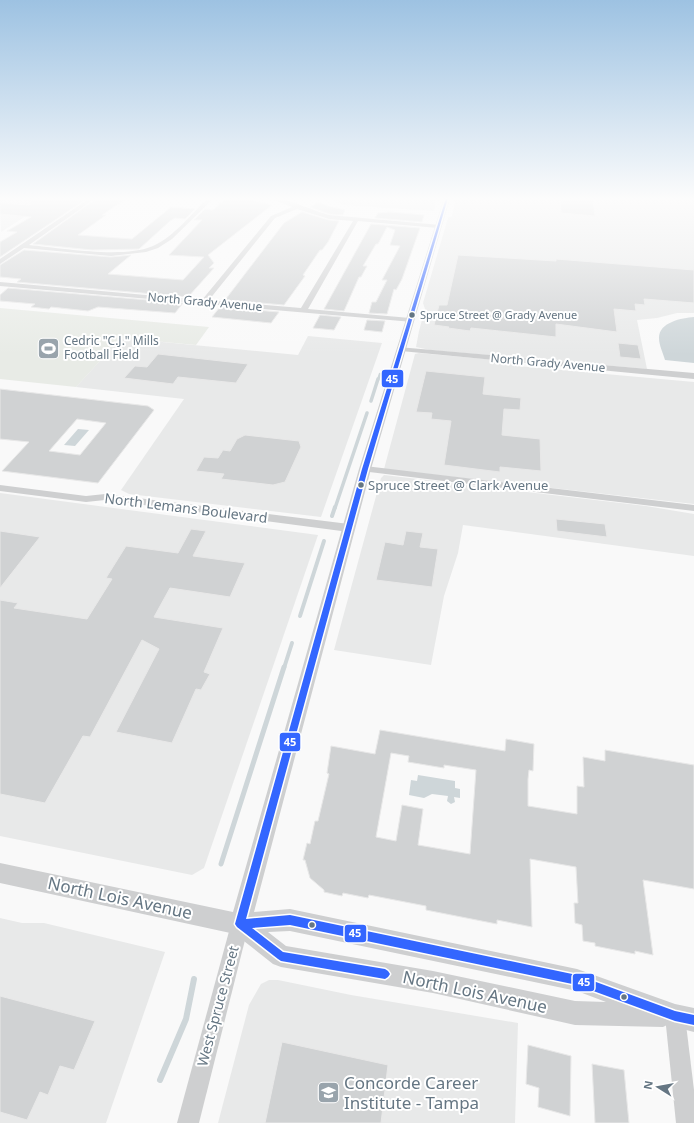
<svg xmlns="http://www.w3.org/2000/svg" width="694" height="1123" font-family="'Noto Sans',sans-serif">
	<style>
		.built { fill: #e8e9e9 }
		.green { fill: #e8ebe6 }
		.water { fill: #ced6d9 }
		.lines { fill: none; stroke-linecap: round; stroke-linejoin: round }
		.stream-far4 { stroke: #ced6d9; stroke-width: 2.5 }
		.stream-far3 { stroke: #ced6d9; stroke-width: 3.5 }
		.stream-far2 { stroke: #ced6d9; stroke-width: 4 }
		.stream-far1 { stroke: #ced6d9; stroke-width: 5 }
		.stream { stroke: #ced6d9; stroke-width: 6 }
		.building { fill: #d0d2d3; stroke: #e8e8e8; fill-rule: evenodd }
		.minor { fill: #cecfd0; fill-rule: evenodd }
		.tertiary { fill: #cecfd0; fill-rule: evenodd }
		.bus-1-casing { stroke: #fff; stroke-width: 3 }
		.bus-1 { fill: #36f; fill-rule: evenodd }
		.bus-dot { fill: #657683; stroke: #fff; stroke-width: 1.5 }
		.labels { text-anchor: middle; stroke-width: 4; stroke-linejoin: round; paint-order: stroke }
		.far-bus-label { font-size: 11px; fill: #657683; stroke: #fff; text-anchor: start }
		.far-street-label { font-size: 12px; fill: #657683; stroke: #fff }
		.far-poi-label { font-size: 12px; fill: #657683; stroke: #fff; text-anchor: start }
		.bus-label { font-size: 13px; fill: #657683; stroke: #fff; text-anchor: start }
		.street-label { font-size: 14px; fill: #657683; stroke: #fff }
		.near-street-label { font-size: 17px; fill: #657683; stroke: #fff }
		.near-poi-label { font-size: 17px; fill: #657683; stroke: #fff; text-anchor: start }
		.line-badge { stroke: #fff; stroke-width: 1.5 }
		.badge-label { font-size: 11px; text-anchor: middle; font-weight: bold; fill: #fff }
	</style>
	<rect width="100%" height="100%" fill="#f9f9f9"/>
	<g class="built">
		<polygon points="0,198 54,198 1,232"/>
		<polygon points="327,198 435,198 435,205 434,211 343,205"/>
		<polygon points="456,198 656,198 694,200 694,313 677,313 657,318 637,320 647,369 430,350 416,347 419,331 425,309 423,303 448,218 452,216"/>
		<polygon points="308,336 382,343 321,517 129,494 121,490 184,399 76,387 121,338 298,355"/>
		<polygon points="419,353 517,362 517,366 694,382 694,504 384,469 415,354"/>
		<polygon points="384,475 646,506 694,514 694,556 463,525 458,553 444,596 431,665 334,650 381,478"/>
		<polygon points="0,493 318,535 204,868 192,875 0,836"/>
		<polygon points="0,918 22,923 44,923 165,952 106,1123 0,1123"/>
		<polygon points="269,980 278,980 351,995 518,1023 515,1123 218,1123 249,1005 261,984"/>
	</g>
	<polygon class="green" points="0,308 209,327 196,345 121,338 76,387 0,379"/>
	<g class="water">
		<path d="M694 317V363L665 360C663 353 659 345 659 338 659 322 682 318 694 317Z"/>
		<polygon points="78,429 89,430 75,446 64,445"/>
		<polygon points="418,775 455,781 455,788 460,789 460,798 454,797 455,802 451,804 447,801 448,796 432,794 424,798 409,795 411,780 417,781"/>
	</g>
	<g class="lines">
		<polyline class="stream-far4" points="378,380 380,374"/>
		<g class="stream-far3">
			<polyline points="371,401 378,379"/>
			<polyline points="335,508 367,413"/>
		</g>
		<g class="stream-far2">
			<polyline points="332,516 335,507"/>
			<polyline points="300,616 324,541"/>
			<polyline points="284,668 292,643"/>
		</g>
		<polyline class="stream-far1" points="221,864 284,667"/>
		<polyline class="stream" points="160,1080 186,1019 194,979"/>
	</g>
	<g class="building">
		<polygon points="30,198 88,198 0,257 0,242 17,232 7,231 31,217 0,214 0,203 30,205"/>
		<polygon points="97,198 127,198 102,215 106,215 78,235 132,239 171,207 195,209 185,219 175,218 170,221 139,249 92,250 33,244"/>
		<polygon points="560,198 593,200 595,216 561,213"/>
		<polygon points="225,199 253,200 272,205 208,255 214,263 209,268 214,268 188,297 17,282 21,279 0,277 0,265 24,250 111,257 131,255 108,274 183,280 204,257 169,255 202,220 194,220 205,209 213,210"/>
		<polygon points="319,202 328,206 345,210 343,215 329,214 310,207"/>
		<polygon points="302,212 329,220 339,221 328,242 322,250 320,250 303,275 305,276 284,305 225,300 284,223"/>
		<polygon points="390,212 424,215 422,222 375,218 378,213"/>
		<polygon points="371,224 420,228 402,279 396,290 394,289 387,314 369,313 372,302 376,302 387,280 382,280 400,246 390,245 395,230 387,227 378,244 376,244 363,266 367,266 361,277 359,277 344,311 324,309"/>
		<polygon points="458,255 556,261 556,259 694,270 694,303 644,299 645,305 635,304 636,311 614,309 617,332 556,324 556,337 471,328 470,331 448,328 449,327 434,325 439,305 447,305"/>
		<polygon points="8,288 183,303 175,313 98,307 88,311 51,307 49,309 31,307 35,304 0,301 0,295"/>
		<polygon points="220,307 279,312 271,323 212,317"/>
		<polygon points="320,315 341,317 334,330 313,328"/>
		<polygon points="367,320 385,321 382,332 364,330"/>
		<polygon points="618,343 638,345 641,359 620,357"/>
		<polygon points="158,354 248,364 236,383 178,377 173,384 124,378 135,366 147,367"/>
		<polygon points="426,371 485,377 483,394 521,398 520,410 504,409 502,435 540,439 541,471 500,467 500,472 444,465 451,421 431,419 432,413 416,412"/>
		<path d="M0 389 148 406 154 410 98 483 2 471 29 442 0 439ZM77 419 106 423 80 455 49 451Z"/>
		<polygon points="245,435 299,441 301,447 285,482 273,485 221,479 224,474 196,471 204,457 218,458 223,450 230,451 237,439"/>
		<polygon points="556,519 605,524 607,537 557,531"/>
		<polygon points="191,529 206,531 193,556 245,563 230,597 170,588 154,617 223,628 204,672 210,674 201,690 196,689 172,743 116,732 159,649 142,640 90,737 83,736 45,803 0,794 0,600 18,603 14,608 87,619 112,579 106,578 126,546 178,553"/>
		<polygon points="0,531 40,537 0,588"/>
		<polygon points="406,531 423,533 420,547 438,549 432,587 376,580 385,542 403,545"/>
		<path d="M380 730 505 751 506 739 534 744 533 771 529 770 528 779V806L577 814V786L584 787 583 757 605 761V750L694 765V889L643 880 653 955 635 951V954L595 946V943L583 941 582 925 575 923 574 903H578L576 867 530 859 532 927 497 920V924L426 910V906L369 895 368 898 343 893 342 896 324 892V890L310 878 305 860H303L307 843 310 844 315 821H318L329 774 327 773 331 746 375 754ZM391 753 409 756 408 762 444 768V765L476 770 470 854 418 845 423 809 402 805 396 841 376 837Z"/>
		<polygon points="0,996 95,1021 74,1070 60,1066 48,1095 40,1092 27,1120 0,1112"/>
		<polygon points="282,1042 388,1065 381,1123 265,1123"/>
		<polygon points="528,1045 571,1056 570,1116 538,1107 539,1088 526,1084"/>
		<polygon points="592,1064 624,1070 629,1123 595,1123"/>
	</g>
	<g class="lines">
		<g class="minor">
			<path d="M90 198H96L29 245C62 248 123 259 153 246 175 236 192 213 208 198H214L172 239 158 248 146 252 111 256 24 248 0 264V259Z"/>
			<path d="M269 198C283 196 313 211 329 215L440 225V227L438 228 358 221 308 309 410 318 414 320 413 322 0 286V282L202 300 271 216 292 207ZM297 209 329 219 353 221 301 308 209 300 275 218Z"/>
			<polygon points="398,347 694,373 694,379 401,351 398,351"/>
			<polygon points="365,466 694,505 694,511 361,471 360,469"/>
			<polygon points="0,485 86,496 105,494 349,524 355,528 349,532 105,500 86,502 0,491"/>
			<polygon points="240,915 247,917 249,924 199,1123 177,1123 231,924 233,917"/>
			<polygon points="675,1006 682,1009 685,1016 694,1090 694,1123 676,1123 665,1016 668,1009"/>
		</g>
		<path class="tertiary" d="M444 198H450L371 469 254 912 290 909 577 969 675 1004 694 1008V1032L667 1025 663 1027 575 1025 433 993 281 967 273 964 235 934 0 883V863L233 912 359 469ZM290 931 577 991 606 1002 575 1001 433 971 286 946 268 932Z"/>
		<defs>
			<polygon id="bus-1" points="446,198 448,198 368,469 246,919 290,915 577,975 675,1011 694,1015 694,1025 675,1021 577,985 290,925 252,928 283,952 385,969 388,971 390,974 388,977 385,979 281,961 278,959 237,927 235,924 362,469"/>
		</defs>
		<use href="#bus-1" class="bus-1-casing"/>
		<use href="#bus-1" class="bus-1"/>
	</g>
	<linearGradient id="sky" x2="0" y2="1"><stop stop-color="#9dc2e2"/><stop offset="0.56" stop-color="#fcfcfc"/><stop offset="1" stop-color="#fcfcfc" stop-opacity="0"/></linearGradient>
	<rect width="694" height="355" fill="url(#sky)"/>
	<defs>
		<symbol id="stadium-square" viewBox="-11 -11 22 22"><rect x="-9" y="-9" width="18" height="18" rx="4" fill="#99a4ac" stroke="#fff"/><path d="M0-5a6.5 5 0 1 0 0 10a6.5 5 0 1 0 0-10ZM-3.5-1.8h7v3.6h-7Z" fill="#fff"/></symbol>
		<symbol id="university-square" viewBox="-11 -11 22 22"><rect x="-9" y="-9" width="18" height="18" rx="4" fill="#99a4ac" stroke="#fff"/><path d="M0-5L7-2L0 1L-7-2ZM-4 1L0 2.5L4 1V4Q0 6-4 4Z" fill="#fff"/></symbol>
	</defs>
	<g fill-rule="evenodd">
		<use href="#stadium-square" x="36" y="336" width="25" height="25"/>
		<use href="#university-square" x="316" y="1080" width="25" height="25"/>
	</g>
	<g class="bus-dot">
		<circle cx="412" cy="315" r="3.5"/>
		<circle cx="361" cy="485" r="3.5"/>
		<circle cx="312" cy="925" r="3.5"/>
		<circle cx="624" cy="997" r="3.5"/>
	</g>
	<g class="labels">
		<g class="far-bus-label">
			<text x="420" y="319">Spruce Street @ Grady Avenue</text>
		</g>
		<g class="far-street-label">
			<text transform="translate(205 302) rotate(5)" y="4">North Grady Avenue</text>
			<text transform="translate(548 363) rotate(5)" y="4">North Grady Avenue</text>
		</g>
		<g class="far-poi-label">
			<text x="64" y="345">Cedric "C.J." Mills<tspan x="64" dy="14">Football Field</tspan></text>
		</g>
		<g class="bus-label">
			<text x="368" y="490">Spruce Street @ Clark Avenue</text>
		</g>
		<g class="street-label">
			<text transform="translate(186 508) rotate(7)" y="5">North Lemans Boulevard</text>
			<text transform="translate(218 1006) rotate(-75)" y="5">West Spruce Street</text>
		</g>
		<g class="near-street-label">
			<text transform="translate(120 898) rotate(12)" y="6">North Lois Avenue</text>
			<text transform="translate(475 992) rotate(12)" y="6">North Lois Avenue</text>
		</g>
		<g class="near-poi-label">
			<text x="344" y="1089">Concorde Career<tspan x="344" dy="20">Institute - Tampa</tspan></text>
		</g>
	</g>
	<g class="line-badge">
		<rect x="381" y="369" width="23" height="19" rx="4" fill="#36f"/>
		<rect x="279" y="732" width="22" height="20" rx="4" fill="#36f"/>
		<rect x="344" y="924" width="23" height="19" rx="4" fill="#36f"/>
		<rect x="572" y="973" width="23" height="19" rx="4" fill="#36f"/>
	</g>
	<g class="badge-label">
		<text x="392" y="383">45</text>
		<text x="290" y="746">45</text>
		<text x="355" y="937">45</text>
		<text x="584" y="986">45</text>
	</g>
	<g transform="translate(658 1087) rotate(281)" stroke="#ffffff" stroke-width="3" paint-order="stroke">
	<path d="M0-3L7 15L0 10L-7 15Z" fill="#657683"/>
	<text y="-6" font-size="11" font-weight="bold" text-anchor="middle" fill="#657683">N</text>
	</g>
</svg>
